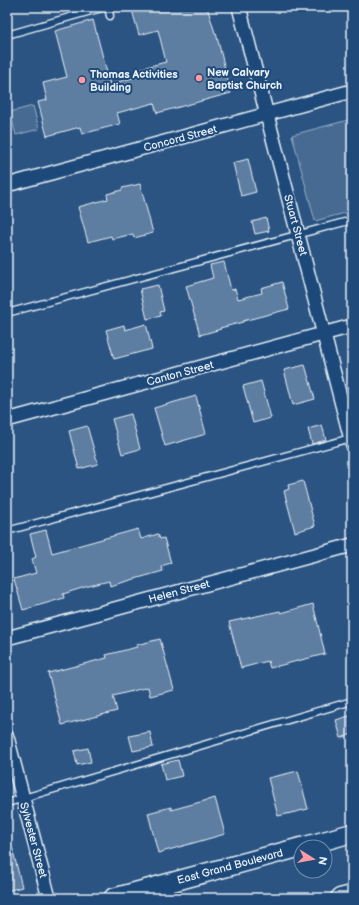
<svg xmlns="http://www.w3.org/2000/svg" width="359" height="905" font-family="'Balsamiq Sans',sans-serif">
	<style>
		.green { fill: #476b93; stroke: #98aec6 }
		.building { fill: #5d7da1; stroke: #e8f1f8 }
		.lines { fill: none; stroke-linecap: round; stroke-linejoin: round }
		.service-casing { stroke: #e8f1f8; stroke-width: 9 }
		.minor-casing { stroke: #e8f1f8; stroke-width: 16 }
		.secondary-casing { stroke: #e8f1f8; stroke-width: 21 }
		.service { stroke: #1f4a7a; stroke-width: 6 }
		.minor { stroke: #1f4a7a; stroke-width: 13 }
		.secondary { stroke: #1f4a7a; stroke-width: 18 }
		.poi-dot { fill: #ff9aa2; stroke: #1f4a7a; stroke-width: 1.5 }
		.labels { text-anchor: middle; stroke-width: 4; stroke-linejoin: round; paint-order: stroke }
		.poi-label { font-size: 11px; font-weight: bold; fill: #e8f1f8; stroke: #1f4a7a; text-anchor: start }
		.street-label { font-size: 11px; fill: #e8f1f8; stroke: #1f4a7a }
	</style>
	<rect width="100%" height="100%" fill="#2b5482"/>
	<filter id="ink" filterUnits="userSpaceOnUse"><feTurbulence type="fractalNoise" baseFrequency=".025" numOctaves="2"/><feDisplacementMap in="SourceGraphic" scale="8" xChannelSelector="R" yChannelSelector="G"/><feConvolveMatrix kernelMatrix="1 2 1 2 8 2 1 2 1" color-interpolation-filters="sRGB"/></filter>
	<g filter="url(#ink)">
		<g class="green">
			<polygon points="33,106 39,129 16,135 10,112"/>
			<polygon points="352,119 352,211 315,221 292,135"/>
		</g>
		<g class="building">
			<polygon points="142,7 207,7 215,33 216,33 231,93 157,113 154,103 117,113 120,124 82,134 80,127 47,136 38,102 47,100 43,83 67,77 55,31 93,20 110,84 144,75 142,68 166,62 158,30 139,35 132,10"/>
			<polygon points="248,159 256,192 241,196 233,163"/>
			<polygon points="140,184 153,233 134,238 133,234 112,239 111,236 88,242 78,207 108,199 107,194 122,190 122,188"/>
			<polygon points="266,218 269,231 255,234 252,222"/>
			<polygon points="224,262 231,290 235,289 238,299 262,293 261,288 282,282 289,309 243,321 243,322 220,328 221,329 200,335 186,286 213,278 210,265"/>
			<polygon points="158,285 164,311 160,312 161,316 147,319 140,289"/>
			<polygon points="146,324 152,349 114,359 106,330 124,325 125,330"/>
			<polygon points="305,365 315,399 293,405 284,370"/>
			<polygon points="261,381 271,418 253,423 243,386"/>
			<polygon points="196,396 206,434 165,446 154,408"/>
			<polygon points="131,414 140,449 122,454 112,419"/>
			<polygon points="322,425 326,440 312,444 308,429"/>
			<polygon points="87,426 98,464 79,469 69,431"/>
			<polygon points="303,481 315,526 295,532 284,491 289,489 288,485"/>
			<polygon points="138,529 141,539 158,534 160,539 164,538 171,563 161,566 163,571 110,586 109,581 85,587 63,594 64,598 23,610 14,579 36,573 32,559 36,557 30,534 46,530 52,553"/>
			<polygon points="313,604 325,654 270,668 268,661 241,668 229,622 280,611 281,613"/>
			<polygon points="160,639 174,690 150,696 148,687 113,696 117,711 62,725 48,673 107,658 106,655 137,647 136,645"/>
			<polygon points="352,715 352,734 341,738 336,720"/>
			<polygon points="150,732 153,747 133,751 129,736"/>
			<polygon points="88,748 91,762 77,765 74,751"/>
			<polygon points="178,760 182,776 165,780 161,764"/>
			<polygon points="298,771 308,809 278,816 268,778"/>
			<polygon points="215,798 225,834 158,853 148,813 171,807 171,810"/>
			<polygon points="12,847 22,887 7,891 7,848"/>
		</g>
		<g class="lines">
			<defs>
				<g id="service">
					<polyline points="108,7 110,16"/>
					<polyline points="7,35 105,7"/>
					<polyline points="7,313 352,220"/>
					<polyline points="7,531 351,438"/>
					<polyline points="7,803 352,701"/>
				</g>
				<g id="minor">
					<polyline points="239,7 352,443"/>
					<polyline points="7,185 352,91"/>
					<polyline points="7,420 352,326"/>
					<polyline points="7,638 352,545"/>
					<polyline points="7,737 49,898"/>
				</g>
				<g id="secondary">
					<polyline points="302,847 352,833"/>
					<polyline points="113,898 301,847"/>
					<polyline points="340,898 352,895"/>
				</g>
			</defs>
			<use href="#service" class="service-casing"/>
			<use href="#minor" class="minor-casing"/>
			<use href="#secondary" class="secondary-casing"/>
			<use href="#service" class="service"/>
			<use href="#minor" class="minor"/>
			<use href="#secondary" class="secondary"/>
		</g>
	</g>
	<g class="poi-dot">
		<circle cx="199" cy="78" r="4"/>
		<circle cx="82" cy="80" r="4"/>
	</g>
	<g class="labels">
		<g class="poi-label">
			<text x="207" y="76">New Calvary<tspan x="207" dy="13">Baptist Church</tspan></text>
			<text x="90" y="78">Thomas Activities<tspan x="90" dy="13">Building</tspan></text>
		</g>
		<g class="street-label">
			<text transform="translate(180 138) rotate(-15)" y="4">Concord Street</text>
			<text transform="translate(296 225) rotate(75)" y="4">Stuart Street</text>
			<text transform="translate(180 373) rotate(-15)" y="4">Canton Street</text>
			<text transform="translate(179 591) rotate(-15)" y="4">Helen Street</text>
			<text transform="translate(34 840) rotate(75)" y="4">Sylvester Street</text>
			<text transform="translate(230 866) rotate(-15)" y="4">East Grand Boulevard</text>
		</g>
	</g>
	<rect width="359" height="905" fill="none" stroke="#1f4a7a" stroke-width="24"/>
	<rect x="12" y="12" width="335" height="881" fill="none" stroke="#e8f1f8" stroke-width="1.5" filter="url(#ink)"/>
	<g transform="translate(313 859) rotate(101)"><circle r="19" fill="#1f4a7a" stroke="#6f8dac"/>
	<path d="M0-3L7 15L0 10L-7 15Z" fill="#ff9aa2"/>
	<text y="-6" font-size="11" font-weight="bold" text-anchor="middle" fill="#e8f1f8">N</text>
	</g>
</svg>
